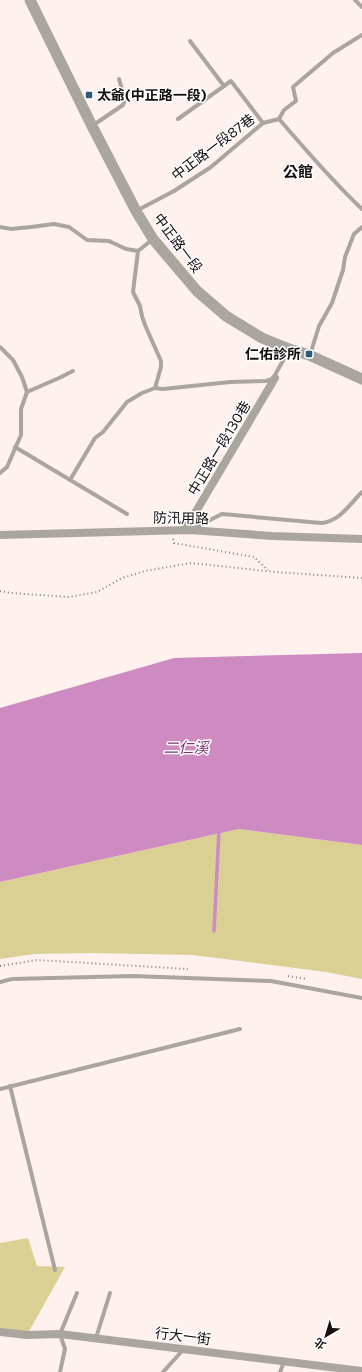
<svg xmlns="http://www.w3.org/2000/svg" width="362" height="1372" font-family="Commissioner,'Noto Sans TC',sans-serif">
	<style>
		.green { fill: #dbd094 }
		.water { fill: #ce8bc2 }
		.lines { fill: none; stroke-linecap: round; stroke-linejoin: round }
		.stream { stroke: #ce8bc2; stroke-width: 3.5 }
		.path { stroke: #897f7c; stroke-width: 2; stroke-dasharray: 1 3; stroke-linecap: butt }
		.service { stroke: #aba59f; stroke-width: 4 }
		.minor { stroke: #aba59f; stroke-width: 8 }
		.tertiary { stroke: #aba59f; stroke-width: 11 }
		.poi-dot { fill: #2b5b79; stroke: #fff; stroke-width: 1.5 }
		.labels { text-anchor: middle; stroke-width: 3; stroke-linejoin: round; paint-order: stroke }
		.poi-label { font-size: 14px; font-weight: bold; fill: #150e0c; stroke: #fff; text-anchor: start }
		.street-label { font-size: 14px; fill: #150e0c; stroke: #fff }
		.neighbourhood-label { font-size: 15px; font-weight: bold; fill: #150e0c; stroke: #fff }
		.water-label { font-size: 15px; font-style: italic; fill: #803176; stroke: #fff }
	</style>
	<rect width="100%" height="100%" fill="#fef1ee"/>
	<g class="green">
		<polygon points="239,829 362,845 362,979 326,972 193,955 91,953 34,954 0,959 0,882"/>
		<polygon points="28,1238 37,1266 65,1267 27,1335 0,1332 0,1243"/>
	</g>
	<polygon class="water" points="362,653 362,845 239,829 0,882 0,708 174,658"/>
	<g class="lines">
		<polyline class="stream" points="214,931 219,830"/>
		<g class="path">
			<polyline points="173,539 174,543 254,557 268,570"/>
			<polyline points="0,591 11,593 69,597 97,592 122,578 145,571 191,563 275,572 362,578"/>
			<polyline points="0,966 37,960 188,969"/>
			<polyline points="288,976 307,979"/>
		</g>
		<g class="service">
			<polyline points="355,0 362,7"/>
			<polyline points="190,41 224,86"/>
			<polyline points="178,119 231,81 263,123"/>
			<path d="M279 119C306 150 332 181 362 209"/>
			<polyline points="92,126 123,105 125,100 119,79"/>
			<polyline points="136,211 174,191 211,167 263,123 279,119 284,110 296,101 293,87 333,53 362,35"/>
			<polyline points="0,227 11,229 31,227 54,224 69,227 87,240 109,241 126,249 138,251 133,292 140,306 142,316 145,325 161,361 161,367 155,388"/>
			<polyline points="138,251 153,239"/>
			<polyline points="0,347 13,360 22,377 27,392 21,409 21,435 7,467 0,473"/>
			<polyline points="310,355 319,326 332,303 343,270 345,257 354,234 362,227"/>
			<polyline points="27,392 59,378 73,371"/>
			<polyline points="15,447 127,514"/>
			<polyline points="70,480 95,438 103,432 127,402 142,393 155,388 163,389 230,382 266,381 275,378 276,373 289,350"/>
			<path d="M192 529 222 514 321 523C339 522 350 504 362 492"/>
			<polyline points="0,982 12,979 133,976 271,981 362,998"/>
			<polyline points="10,1086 55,1270"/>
			<polyline points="0,1089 240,1029"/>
			<polyline points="96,1338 110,1293"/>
			<polyline points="60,1372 65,1349 60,1334 77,1293"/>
			<polyline points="163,1372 183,1350"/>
			<polyline points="280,1372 284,1362"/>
		</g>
		<g class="minor">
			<polyline points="185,530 275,378"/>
			<polyline points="0,535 190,530 272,536 362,539"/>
			<polyline points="0,1332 27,1335 60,1334 362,1371"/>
		</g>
		<polyline class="tertiary" points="30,0 92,126 136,211 153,239 197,291 226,316 262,338 289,349 309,355 362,379"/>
	</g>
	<g class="poi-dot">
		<rect x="85" y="91" width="8" height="8" rx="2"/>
		<rect x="305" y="350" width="8" height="8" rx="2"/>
	</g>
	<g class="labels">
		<g class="poi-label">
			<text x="97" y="100">太爺(中正路一段)</text>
			<text x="301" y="359" text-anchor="end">仁佑診所</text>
		</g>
		<g class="street-label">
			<text transform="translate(213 147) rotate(-37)" y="5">中正路一段87巷</text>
			<text transform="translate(178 243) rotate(53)" y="5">中正路一段</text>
			<text transform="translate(219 448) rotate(-59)" y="5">中正路一段130巷</text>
			<text transform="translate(181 518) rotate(1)" y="5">防汛用路</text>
			<text transform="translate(183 1336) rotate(7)" y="5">行大一街</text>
		</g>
		<g class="neighbourhood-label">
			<text x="298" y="177">公館</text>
		</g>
		<g class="water-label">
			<text x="186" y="753">二仁溪</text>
		</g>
	</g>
	<g transform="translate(326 1336) rotate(218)" stroke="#ffffff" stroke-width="3" paint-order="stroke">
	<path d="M0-3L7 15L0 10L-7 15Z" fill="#150e0c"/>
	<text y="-6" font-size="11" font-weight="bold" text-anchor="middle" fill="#150e0c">北</text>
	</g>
</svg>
